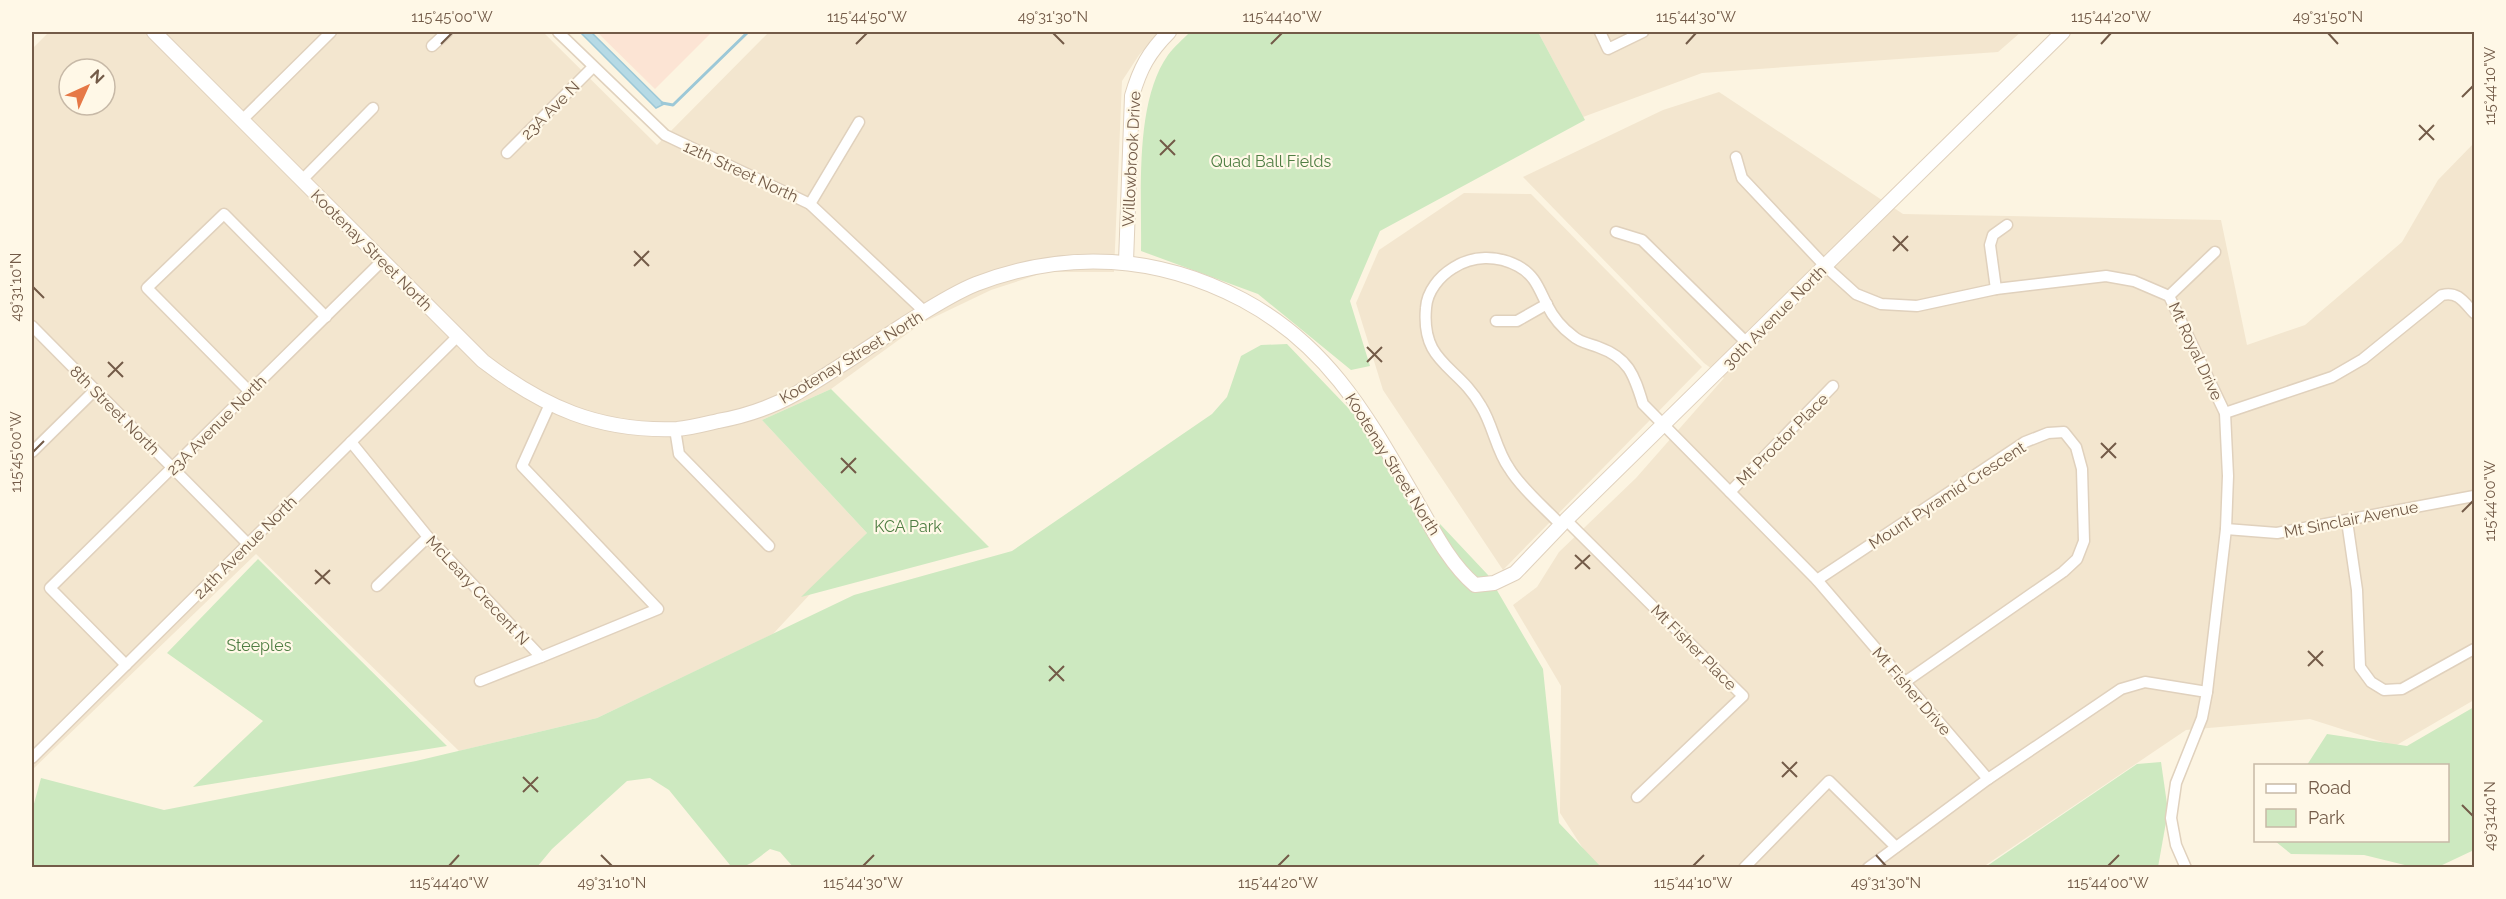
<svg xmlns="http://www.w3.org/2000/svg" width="2506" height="899" font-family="Raleway,sans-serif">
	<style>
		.residential { fill: #f3e6cf; fill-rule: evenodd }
		.commercial { fill: #fce4d4 }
		.green { fill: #cde9c0 }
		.water { fill: #b6dae5; stroke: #9cc8d7; stroke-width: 1.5 }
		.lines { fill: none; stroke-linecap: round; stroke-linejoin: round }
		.stream { stroke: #9cc8d7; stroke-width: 3 }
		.minor-casing { stroke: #e0d1bd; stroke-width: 13 }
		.tertiary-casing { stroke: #e0d1bd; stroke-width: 16 }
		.minor { stroke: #fff; stroke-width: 10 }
		.tertiary { stroke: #fff; stroke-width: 14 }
		.ticks { fill: none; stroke: #735b48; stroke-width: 2 }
		.labels { text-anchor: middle; stroke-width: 4.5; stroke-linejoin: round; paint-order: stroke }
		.street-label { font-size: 16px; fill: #735b48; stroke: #fff8e7 }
		.park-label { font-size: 16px; fill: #4f7e43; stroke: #fff8e7 }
		.neatline { fill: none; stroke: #735b48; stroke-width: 2 }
		.ticks-label { font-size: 15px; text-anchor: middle; fill: #735b48 }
	</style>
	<rect width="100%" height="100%" fill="#fcf4e1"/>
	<g class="residential">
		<path d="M49 32H543L657 145 769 32H1161L1139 55 1122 81 1114 272H1046L991 290 922 323 831 389 762 420 867 533 773 634 597 718 459 751 256 554 32 770V49ZM69 69H105V105H69Z"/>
		<polygon points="1538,32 2021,32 1998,52 1702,73 1583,117"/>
		<polygon points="1719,92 1903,214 2221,220 2247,345 2305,325 2402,242 2438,180 2474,143 2474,700 2395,746 2310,719 2186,730 1983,867 1595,867 1560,813 1561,686 1513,605 1537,587 1559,552 1636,478 1724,378 1704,363 1523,177 1663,110"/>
		<polygon points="1464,193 1531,194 1702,367 1503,570 1383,390 1356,303 1379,250"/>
	</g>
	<polygon class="commercial" points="597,32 712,32 655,89"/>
	<g class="green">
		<path d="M1190 32H1538L1585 120 1380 231 1350 301 1370 366 1351 370 1258 294 1141 251C1142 194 1134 103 1168 55 1174 47 1183 39 1190 32Z"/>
		<path d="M1287 344 1353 413 1409 491 1488 575 1543 669 1559 823 1601 867 794 868 780 852 770 849C757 858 746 872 730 865L669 790 650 778 627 781 552 849 537 867 32 868V811L41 778 164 810 416 761 597 718 854 595 1012 551 1212 414 1227 397 1241 356 1261 345Z"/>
		<polygon points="831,389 989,547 801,597 867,533 762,420"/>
		<polygon points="258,559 447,746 193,787 263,721 167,653"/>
		<polygon points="2474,707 2474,850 2438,867 2417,868 2364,855 2291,854 2275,841 2448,840 2448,766 2307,765 2327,734 2407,746"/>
		<polygon points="2161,762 2168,811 2158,867 1984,868 2137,764"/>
	</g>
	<polygon class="water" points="580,32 591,32 664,104 656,108"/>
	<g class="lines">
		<polyline class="stream" points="662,103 673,105 748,32"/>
		<defs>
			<g id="minor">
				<polyline points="558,32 665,135 810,204 925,312"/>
				<polyline points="1600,32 1608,49 1643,32"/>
				<polyline points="432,46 447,32"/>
				<polyline points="242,120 331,32"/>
				<polyline points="507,153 593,67"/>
				<polyline points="1736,157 1742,178 1825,266 1856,294 1881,304 1917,306 1996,289 2106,276 2134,281 2169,296 2225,413 2228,476 2226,529 2207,692 2202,718 2176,783 2171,818 2176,845 2186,868"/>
				<polyline points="302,180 373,108"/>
				<polyline points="810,204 859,122"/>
				<polyline points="1616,232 1642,240 1747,343"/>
				<polyline points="1996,289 1990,245 1993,235 2007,225"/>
				<polyline points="2169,296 2215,252"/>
				<polyline points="1496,321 1517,321 1547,304"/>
				<polyline points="32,326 248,544"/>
				<polyline points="250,392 147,288 224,214 326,317"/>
				<path d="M2225 413 2332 377 2363 359 2442 295C2458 291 2464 302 2474 313"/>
				<polyline points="675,429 679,454 769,546"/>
				<polyline points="351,442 428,537 541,657 658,609 522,466 550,404"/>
				<polyline points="32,452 95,390"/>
				<polyline points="1730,492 1833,386"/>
				<polyline points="2347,521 2357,590 2360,667 2371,682 2384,690 2402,689 2474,649"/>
				<polyline points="2226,529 2277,533 2474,496"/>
				<polyline points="1817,580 2025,442 2048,433 2064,432 2076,447 2082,469 2084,541 2077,559 2063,572 1905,682"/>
				<polyline points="377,586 428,537"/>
				<polyline points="126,665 50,588 382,261"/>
				<polyline points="480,681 541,657"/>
				<polyline points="32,758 458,336"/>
				<path d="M1637 797 1743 696 1566 520 1561 525C1545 508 1521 488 1509 468 1496 450 1493 425 1481 406 1458 365 1421 364 1426 308 1427 291 1440 276 1453 268 1473 255 1497 255 1518 266 1535 275 1539 289 1547 305 1553 317 1562 328 1573 336 1579 342 1590 344 1598 347 1629 358 1634 375 1643 404L1817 580 1988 779"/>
				<polyline points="1744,868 1829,781 1896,847"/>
				<polyline points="1868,868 1988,779 2121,689 2145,682 2207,692"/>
			</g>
			<g id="tertiary">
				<path d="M154 32 483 361C543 407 599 432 677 429 690 428 705 424 718 421 746 416 772 407 797 393 833 371 868 348 903 325 926 311 951 294 976 284 1067 249 1158 255 1243 300 1331 347 1369 420 1417 502 1433 530 1450 564 1475 585L1494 583 1515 573 1561 525"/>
				<path d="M1126 262 1132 96C1140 68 1149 52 1169 32"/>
				<polyline points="1566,520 2063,32"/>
			</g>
		</defs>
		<use href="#minor" class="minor-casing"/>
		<use href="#tertiary" class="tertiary-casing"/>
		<use href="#minor" class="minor"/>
		<use href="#tertiary" class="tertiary"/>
	</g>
	<path class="ticks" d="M1053 33 1064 44M2328 33 2338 44M441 44 452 33M856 44 867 33M1271 44 1282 33M1686 44 1696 33M2101 44 2111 33M2462 97 2473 86M2419 125 2434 140M1160 140 1175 155M2419 140 2434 125M1160 155 1175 140M1893 236 1908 251M634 251 649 266M1893 251 1908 236M634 266 649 251M33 287 44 298M1367 347 1382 362M108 362 123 377M1367 362 1382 347M108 377 123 362M2101 443 2116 458M33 452 44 441M841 458 856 473M2101 458 2116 443M841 473 856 458M2462 512 2473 501M1575 555 1590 569M1575 569 1590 555M315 570 330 584M315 584 330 570M2308 651 2323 666M1049 666 1064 681M2308 666 2323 651M1049 681 1064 666M1782 762 1797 777M523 777 538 792M1782 777 1797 762M523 792 538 777M2462 805 2473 816M601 855 612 866M1876 855 1886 866M449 866 459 855M863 866 874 855M1278 866 1289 855M1693 866 1704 855M2108 866 2119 855"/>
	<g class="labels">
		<g class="street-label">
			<text transform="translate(550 110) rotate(-45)" y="6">23A Ave N</text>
			<text transform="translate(1131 159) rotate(-87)" y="6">Willowbrook Drive</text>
			<text transform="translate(741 171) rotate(25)" y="6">12th Street North</text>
			<text transform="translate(372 250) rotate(45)" y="6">Kootenay Street North</text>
			<text transform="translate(1774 317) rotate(-45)" y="6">30th Avenue North</text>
			<text transform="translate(2196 351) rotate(65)" y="6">Mt Royal Drive</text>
			<text transform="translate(851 357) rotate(-31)" y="6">Kootenay Street North</text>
			<text transform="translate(115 410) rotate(45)" y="6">8th Street North</text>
			<text transform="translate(216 425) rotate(-45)" y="6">23A Avenue North</text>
			<text transform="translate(1782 439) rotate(-45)" y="6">Mt Proctor Place</text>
			<text transform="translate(1393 464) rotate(58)" y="6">Kootenay Street North</text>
			<text transform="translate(1947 495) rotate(-33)" y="6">Mount Pyramid Crescent</text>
			<text transform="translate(2351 519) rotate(-11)" y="6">Mt Sinclair Avenue</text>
			<text transform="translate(245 547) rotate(-45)" y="6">24th Avenue North</text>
			<text transform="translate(478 590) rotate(47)" y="6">McLeary Crecent N</text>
			<text transform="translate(1694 647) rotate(45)" y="6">Mt Fisher Place</text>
			<text transform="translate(1912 691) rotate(49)" y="6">Mt Fisher Drive</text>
		</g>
		<g class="park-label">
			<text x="1271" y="167">Quad Ball Fields</text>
			<text x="908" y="532">KCA Park</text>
			<text x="259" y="651">Steeples</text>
		</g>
	</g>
	<rect width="2506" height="899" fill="none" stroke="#fff8e7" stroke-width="66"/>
	<rect x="2254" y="764" width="195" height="78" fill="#fff8e7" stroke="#c7b9a7" stroke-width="1.5"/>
	<rect x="2266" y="784" width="30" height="9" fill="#ffffff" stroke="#c7b9a7" stroke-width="1.5"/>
	<text x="2308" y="794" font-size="18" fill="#735b48">Road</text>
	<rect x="2266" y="809" width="30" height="18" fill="#cde9c0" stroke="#c7b9a7" stroke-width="1.5"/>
	<text x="2308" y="824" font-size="18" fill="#735b48">Park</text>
	<g transform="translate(87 87) rotate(45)"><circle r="28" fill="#fff8e7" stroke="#c7b9a7" stroke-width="1.5"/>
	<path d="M0-4.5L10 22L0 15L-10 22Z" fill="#e67846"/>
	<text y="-9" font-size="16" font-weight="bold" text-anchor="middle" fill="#735b48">N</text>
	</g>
	<rect x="33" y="33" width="2440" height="833" class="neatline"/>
	<g class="ticks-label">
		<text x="452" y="22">115°45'00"W</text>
		<text x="867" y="22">115°44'50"W</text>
		<text x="1053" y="22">49°31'30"N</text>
		<text x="1282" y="22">115°44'40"W</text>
		<text x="1696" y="22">115°44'30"W</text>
		<text x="2111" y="22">115°44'20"W</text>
		<text x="2328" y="22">49°31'50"N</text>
		<text transform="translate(2490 86) rotate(-90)" y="5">115°44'10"W</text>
		<text transform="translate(16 287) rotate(-90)" y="5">49°31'10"N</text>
		<text transform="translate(16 452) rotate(-90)" y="5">115°45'00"W</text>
		<text transform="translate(2490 501) rotate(-90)" y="5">115°44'00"W</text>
		<text transform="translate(2490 816) rotate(-90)" y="5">49°31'40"N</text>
		<text x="449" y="888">115°44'40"W</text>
		<text x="612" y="888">49°31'10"N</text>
		<text x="863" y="888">115°44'30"W</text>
		<text x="1278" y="888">115°44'20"W</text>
		<text x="1693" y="888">115°44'10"W</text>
		<text x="1886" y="888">49°31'30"N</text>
		<text x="2108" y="888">115°44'00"W</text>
	</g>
</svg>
